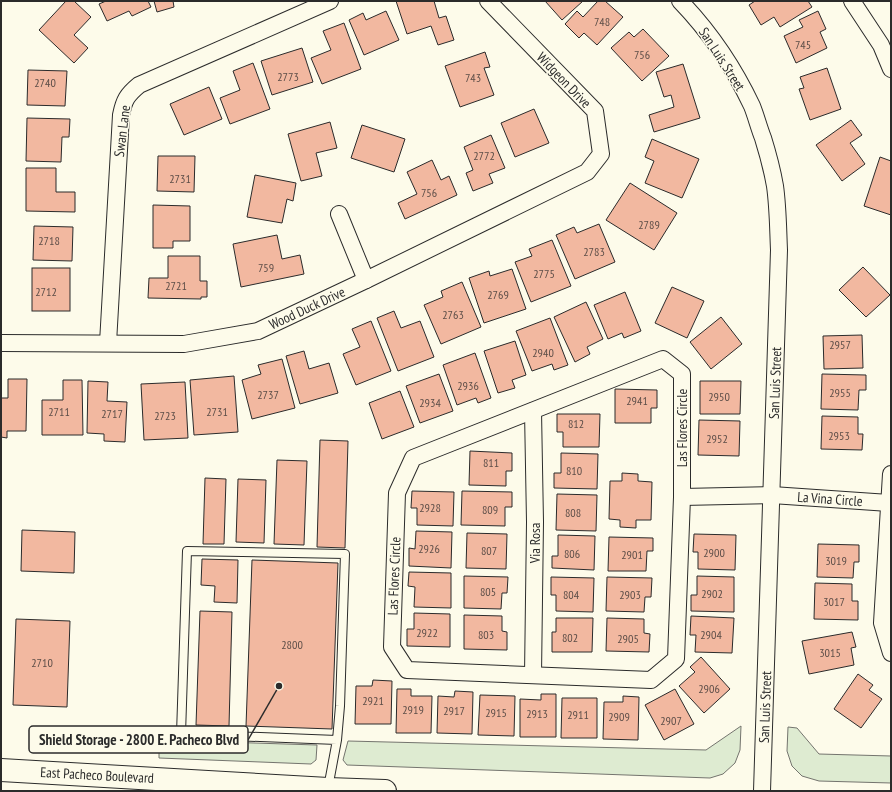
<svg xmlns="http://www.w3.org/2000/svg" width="892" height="792" font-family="'PT Sans Narrow',sans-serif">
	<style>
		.green { fill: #deebd1; stroke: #74746e }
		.building { fill: #f2b8a0; stroke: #2b2b2b }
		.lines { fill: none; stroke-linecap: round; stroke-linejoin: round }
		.lane-casing { stroke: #2b2b2b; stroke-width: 10 }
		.street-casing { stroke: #2b2b2b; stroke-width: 18 }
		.highway-casing { stroke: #2b2b2b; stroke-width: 24 }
		.lane { stroke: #fdfbea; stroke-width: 8 }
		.street { stroke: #fdfbea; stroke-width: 16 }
		.highway { stroke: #fdfbea; stroke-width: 22 }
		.labels { text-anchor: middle; stroke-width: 3; stroke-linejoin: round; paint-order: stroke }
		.number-label { font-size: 12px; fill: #5d4e48 }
		.street-label { font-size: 14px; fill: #2b2b2b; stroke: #fdfbea }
		.leader { fill: none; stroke: #2b2b2b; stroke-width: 1.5 }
		.callout-dot { fill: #2b2b2b; stroke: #fdfbea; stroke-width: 1.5 }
		.callout { fill: #fdfbea; stroke: #2b2b2b; stroke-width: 1.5 }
		.callout-label { font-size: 15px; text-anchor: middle; font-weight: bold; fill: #2b2b2b }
	</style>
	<rect width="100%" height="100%" fill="#fdfbea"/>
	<g class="green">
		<polygon points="741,726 740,750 735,763 723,774 710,778 347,765 343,760 348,741 706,750"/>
		<polygon points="788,727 797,728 819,754 891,756 891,783 819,781 802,776 792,766 787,751"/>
		<polygon points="159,740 317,745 316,760 311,764 159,758"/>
	</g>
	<g class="building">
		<polygon points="66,1 74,1 91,17 74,35 88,48 74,63 39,30"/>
		<polygon points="106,1 148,1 151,7 132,16 129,11 107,21 99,4"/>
		<polygon points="154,1 173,1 174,7 157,12"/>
		<polygon points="396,1 434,1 439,18 446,16 454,40 438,45 431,26 407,34"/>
		<polygon points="545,1 583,1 562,20"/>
		<polygon points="598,1 605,1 623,17 597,45 584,33 579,38 565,24 577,11 583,17"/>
		<polygon points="755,1 808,1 812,7 780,27 774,17 761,25 749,5"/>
		<polygon points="386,11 399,40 364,55 349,20 363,13 366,20"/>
		<polygon points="818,11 826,29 820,32 827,48 796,63 784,36 803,27 799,20"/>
		<polygon points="344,23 361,69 322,84 311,58 331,50 323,31"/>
		<polygon points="643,29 669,56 642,81 611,48 629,32 634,37"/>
		<polygon points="302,48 313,82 272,95 261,61"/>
		<polygon points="485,52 490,67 484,68 494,95 460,107 445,66"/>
		<polygon points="253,63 270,109 230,124 220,98 240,90 233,71"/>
		<polygon points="683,64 700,118 654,132 649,115 674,107 671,95 664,97 656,72"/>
		<polygon points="827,68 841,109 810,120 799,89 804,88 800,77"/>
		<polygon points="28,70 67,71 65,106 27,105"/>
		<polygon points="209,87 222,119 184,135 170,104"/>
		<polygon points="534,109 549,143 515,157 501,123"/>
		<polygon points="27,118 70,119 69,137 62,137 61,162 26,161"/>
		<polygon points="851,120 862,135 850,143 865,164 842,181 816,145"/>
		<polygon points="330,122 337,148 316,153 322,176 301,181 288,134"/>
		<polygon points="362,125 405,139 394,172 351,158"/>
		<polygon points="491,135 505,168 489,174 493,183 473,191 466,173 473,170 464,147"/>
		<polygon points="652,139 699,159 682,198 645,183 654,161 645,157"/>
		<polygon points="158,156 195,156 194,192 157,191"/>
		<polygon points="880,157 891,161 891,215 864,206"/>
		<polygon points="432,160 441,180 449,176 457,195 405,219 398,203 417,194 407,172"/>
		<polygon points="26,168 56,168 56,192 75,192 75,212 26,211"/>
		<polygon points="255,175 296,183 293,201 287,199 282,223 247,217"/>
		<polygon points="630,183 677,213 654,250 606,220"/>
		<polygon points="153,205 190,206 190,241 173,241 173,248 153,248"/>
		<polygon points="599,224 615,262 575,279 556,235 574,227 577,233"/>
		<polygon points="34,226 73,227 72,261 33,260"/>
		<polygon points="277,235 282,259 300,255 304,274 241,287 233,244"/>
		<polygon points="552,240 571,286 531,302 515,262 532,256 529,249"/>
		<polygon points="168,256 200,256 200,281 207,281 207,297 201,297 201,299 148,298 149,278 168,278"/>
		<polygon points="863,267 890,295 866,317 839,290"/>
		<rect x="32" y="268" width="38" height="43"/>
		<polygon points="512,269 526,309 484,323 469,278 489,271 490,276"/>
		<polygon points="462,282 481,327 441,344 424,305 443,297 441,291"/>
		<polygon points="672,287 704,301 687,338 655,323"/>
		<polygon points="625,292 641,331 624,338 622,333 608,339 594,305"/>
		<polygon points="586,302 603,339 587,347 590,354 575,362 554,317"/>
		<polygon points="394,311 401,328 420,321 434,357 398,371 377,318"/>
		<polygon points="721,317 742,344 711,369 690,342"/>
		<polygon points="550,318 568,365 554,370 552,364 532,371 516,331"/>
		<polygon points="371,321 391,371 356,385 343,354 360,347 352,329"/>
		<polygon points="862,335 863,368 824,369 823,336"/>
		<polygon points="515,341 526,375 512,380 515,388 498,393 484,351"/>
		<polygon points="304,351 309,369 329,363 338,393 300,404 286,356"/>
		<polygon points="475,353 491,398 478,403 476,398 457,405 443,365"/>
		<polygon points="282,359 295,408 252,419 242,380 261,374 258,365"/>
		<polygon points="439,374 453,411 420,423 406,386"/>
		<polygon points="822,374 866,375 866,390 859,390 858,410 821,409"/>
		<polygon points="234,376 238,432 194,435 190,380"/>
		<polygon points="8,379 27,379 26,431 7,431 7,438 1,437 1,398 8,398"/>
		<polygon points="63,380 82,380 83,435 42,435 42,400 63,400"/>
		<polygon points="88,381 108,382 107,401 127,402 125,442 104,441 104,434 87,433"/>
		<polygon points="700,381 741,381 740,414 700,414"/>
		<polygon points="185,382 188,438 144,440 141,384"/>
		<polygon points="615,389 657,390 657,408 651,408 651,423 615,423"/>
		<polygon points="400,391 414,427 382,439 369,403"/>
		<polygon points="557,414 600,414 599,447 563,447 563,432 557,432"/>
		<polygon points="822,416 858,417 858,434 863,434 862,450 821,449"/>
		<polygon points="699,420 740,421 739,456 698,455"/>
		<polygon points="320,440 348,441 345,548 317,547"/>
		<polygon points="470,451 512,453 512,471 506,471 506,486 469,485"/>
		<polygon points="561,453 598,454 597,489 554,488 554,473 561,473"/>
		<polygon points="277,460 307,461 304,545 274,544"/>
		<polygon points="622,473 638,474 638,481 652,482 651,520 636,520 636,528 620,527 620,520 609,519 610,481 622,481"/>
		<polygon points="205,478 226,479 224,544 203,544"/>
		<polygon points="238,479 266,480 264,543 236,542"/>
		<polygon points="412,491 454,492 453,526 417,525 417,508 411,508"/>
		<polygon points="462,491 512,492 512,507 505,507 505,526 461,525"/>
		<polygon points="557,494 597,495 596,531 556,530"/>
		<polygon points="22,530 75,532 74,573 21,571"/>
		<polygon points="416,531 452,532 451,568 409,566 409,548 415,549"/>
		<polygon points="467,533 507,534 506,569 466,568"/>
		<polygon points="694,534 736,535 735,570 698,569 698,552 693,552"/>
		<polygon points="558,535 595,536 594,570 552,568 552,556 558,556"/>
		<polygon points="609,537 653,538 653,551 647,551 646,571 608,571"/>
		<polygon points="818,544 859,545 859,562 854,562 853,578 817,577"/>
		<polygon points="202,559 238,560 237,603 214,602 215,586 201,585"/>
		<polygon points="252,560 338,563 332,729 246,726"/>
		<polygon points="409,572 451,573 451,608 414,607 415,587 408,586"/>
		<polygon points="464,576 508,577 507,593 502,593 501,609 464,608"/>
		<polygon points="697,576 734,577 734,612 691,611 691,595 697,595"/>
		<polygon points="551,577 594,578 593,612 556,611 556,595 551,595"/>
		<polygon points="607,577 652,578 651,597 645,597 644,612 606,611"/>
		<polygon points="815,583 852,584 852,601 858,601 858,620 814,619"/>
		<polygon points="200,611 232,612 229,726 196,725"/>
		<polygon points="414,613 450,614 450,647 407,646 407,629 414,629"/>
		<polygon points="464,615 502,616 502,631 507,632 507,650 464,649"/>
		<polygon points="691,616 734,618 732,653 695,652 696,635 690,635"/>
		<polygon points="556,618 593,618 592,652 552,652 552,632 556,632"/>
		<polygon points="607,618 644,619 644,633 650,634 649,652 606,651"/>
		<polygon points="16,619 70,621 67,707 13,705"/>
		<polygon points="852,632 856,647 851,648 854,665 809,674 802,641"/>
		<polygon points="701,657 730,689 704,713 679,686 695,672 690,667"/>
		<polygon points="858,674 873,685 869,690 882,699 861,728 834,709"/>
		<polygon points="373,680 392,681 391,724 355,724 356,686 372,686"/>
		<polygon points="397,689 411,689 411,696 432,696 431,733 396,733"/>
		<polygon points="675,689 694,724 664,740 645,705"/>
		<polygon points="455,691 473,692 472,734 437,733 438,696 454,697"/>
		<polygon points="541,694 556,694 556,737 520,737 520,699 541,700"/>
		<polygon points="480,695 515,696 514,736 478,735"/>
		<polygon points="623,696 639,697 638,740 603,739 604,702 623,702"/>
		<polygon points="562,698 597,698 597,738 561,738"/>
	</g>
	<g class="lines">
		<defs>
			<polyline id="lane" points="328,788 337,740 340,706 345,554 187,551 181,734 337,740"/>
			<g id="street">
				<path d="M680 1C709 31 734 68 752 106 756 116 759 128 763 138 768 154 772 169 775 186 778 207 778 228 779 250L762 791"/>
				<polyline points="852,1 881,45 891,69"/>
				<polyline points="339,214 366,280"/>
				<polyline points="1,343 184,344 258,331 366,280 587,172 601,154 595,111 488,1"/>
				<path d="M108 343 121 115C124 100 127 95 139 85L330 1"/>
				<polygon points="663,359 682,374 682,497 676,659 651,680 407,670 392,647 397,493 413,458"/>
				<polyline points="533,411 535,522 533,675"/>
				<polyline points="891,474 882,623 891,653"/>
				<polyline points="682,497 772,495 889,503"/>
			</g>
			<polyline id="highway" points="1,770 328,789 385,791"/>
		</defs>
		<use href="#lane" class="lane-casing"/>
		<use href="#street" class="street-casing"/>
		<use href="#highway" class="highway-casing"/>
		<use href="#lane" class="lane"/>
		<use href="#street" class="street"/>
		<use href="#highway" class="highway"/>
	</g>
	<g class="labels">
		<g class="number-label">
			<text x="602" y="26">748</text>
			<text x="803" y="49">745</text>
			<text x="642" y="59">756</text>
			<text x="288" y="81">2773</text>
			<text x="473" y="82">743</text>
			<text x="45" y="87">2740</text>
			<text x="484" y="160">2772</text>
			<text x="180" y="183">2731</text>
			<text x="429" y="197">756</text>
			<text x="649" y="229">2789</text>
			<text x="49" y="245">2718</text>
			<text x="594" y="256">2783</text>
			<text x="266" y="272">759</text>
			<text x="544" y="278">2775</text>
			<text x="176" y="290">2721</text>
			<text x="46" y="296">2712</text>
			<text x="498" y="299">2769</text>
			<text x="453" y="319">2763</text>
			<text x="840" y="349">2957</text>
			<text x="543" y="357">2940</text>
			<text x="468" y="390">2936</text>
			<text x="840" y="397">2955</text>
			<text x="268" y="399">2737</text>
			<text x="719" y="401">2950</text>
			<text x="637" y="405">2941</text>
			<text x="430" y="407">2934</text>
			<text x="59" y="416">2711</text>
			<text x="217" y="416">2731</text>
			<text x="112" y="418">2717</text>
			<text x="165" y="420">2723</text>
			<text x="576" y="428">812</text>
			<text x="839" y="440">2953</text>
			<text x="717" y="443">2952</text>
			<text x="491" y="467">811</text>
			<text x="574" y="475">810</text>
			<text x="430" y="512">2928</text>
			<text x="490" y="514">809</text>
			<text x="573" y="517">808</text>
			<text x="429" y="553">2926</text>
			<text x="489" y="555">807</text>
			<text x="714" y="557">2900</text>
			<text x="572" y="558">806</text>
			<text x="632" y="559">2901</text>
			<text x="836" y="565">3019</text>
			<text x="488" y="596">805</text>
			<text x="712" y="598">2902</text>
			<text x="571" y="599">804</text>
			<text x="630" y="599">2903</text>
			<text x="834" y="606">3017</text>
			<text x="427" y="637">2922</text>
			<text x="486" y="639">803</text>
			<text x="711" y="639">2904</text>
			<text x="570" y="642">802</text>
			<text x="628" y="643">2905</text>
			<text x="292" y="649">2800</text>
			<text x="830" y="657">3015</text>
			<text x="42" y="667">2710</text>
			<text x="709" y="693">2906</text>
			<text x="373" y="705">2921</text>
			<text x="413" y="714">2919</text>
			<text x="454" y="715">2917</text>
			<text x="496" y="717">2915</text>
			<text x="537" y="718">2913</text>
			<text x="578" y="719">2911</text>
			<text x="619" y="721">2909</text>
			<text x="671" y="725">2907</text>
		</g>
		<g class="street-label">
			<text transform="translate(722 59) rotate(57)" y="5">San Luis Street</text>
			<text transform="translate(564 80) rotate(46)" y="5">Widgeon Drive</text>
			<text transform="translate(122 131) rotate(-83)" y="5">Swan Lane</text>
			<text transform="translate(307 308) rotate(-25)" y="5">Wood Duck Drive</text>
			<text transform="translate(775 383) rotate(-88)" y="5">San Luis Street</text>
			<text transform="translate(682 428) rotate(-90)" y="5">Las Flores Circle</text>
			<text transform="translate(830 499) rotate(4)" y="5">La Vina Circle</text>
			<text transform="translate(535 543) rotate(-90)" y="5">Via Rosa</text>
			<text transform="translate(394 576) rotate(-88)" y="5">Las Flores Circle</text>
			<text transform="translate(765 707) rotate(-88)" y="5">San Luis Street</text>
			<text transform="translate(97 775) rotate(3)" y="5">East Pacheco Boulevard</text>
		</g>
	</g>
	<path class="leader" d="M279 686L248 740"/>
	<circle class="callout-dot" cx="279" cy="686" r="4"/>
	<rect class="callout" x="29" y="726" width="219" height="27" rx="4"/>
	<g class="callout-label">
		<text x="139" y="745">Shield Storage - 2800 E. Pacheco Blvd</text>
	</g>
	<rect width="892" height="792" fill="none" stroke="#2b2b2b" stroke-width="4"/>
</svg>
